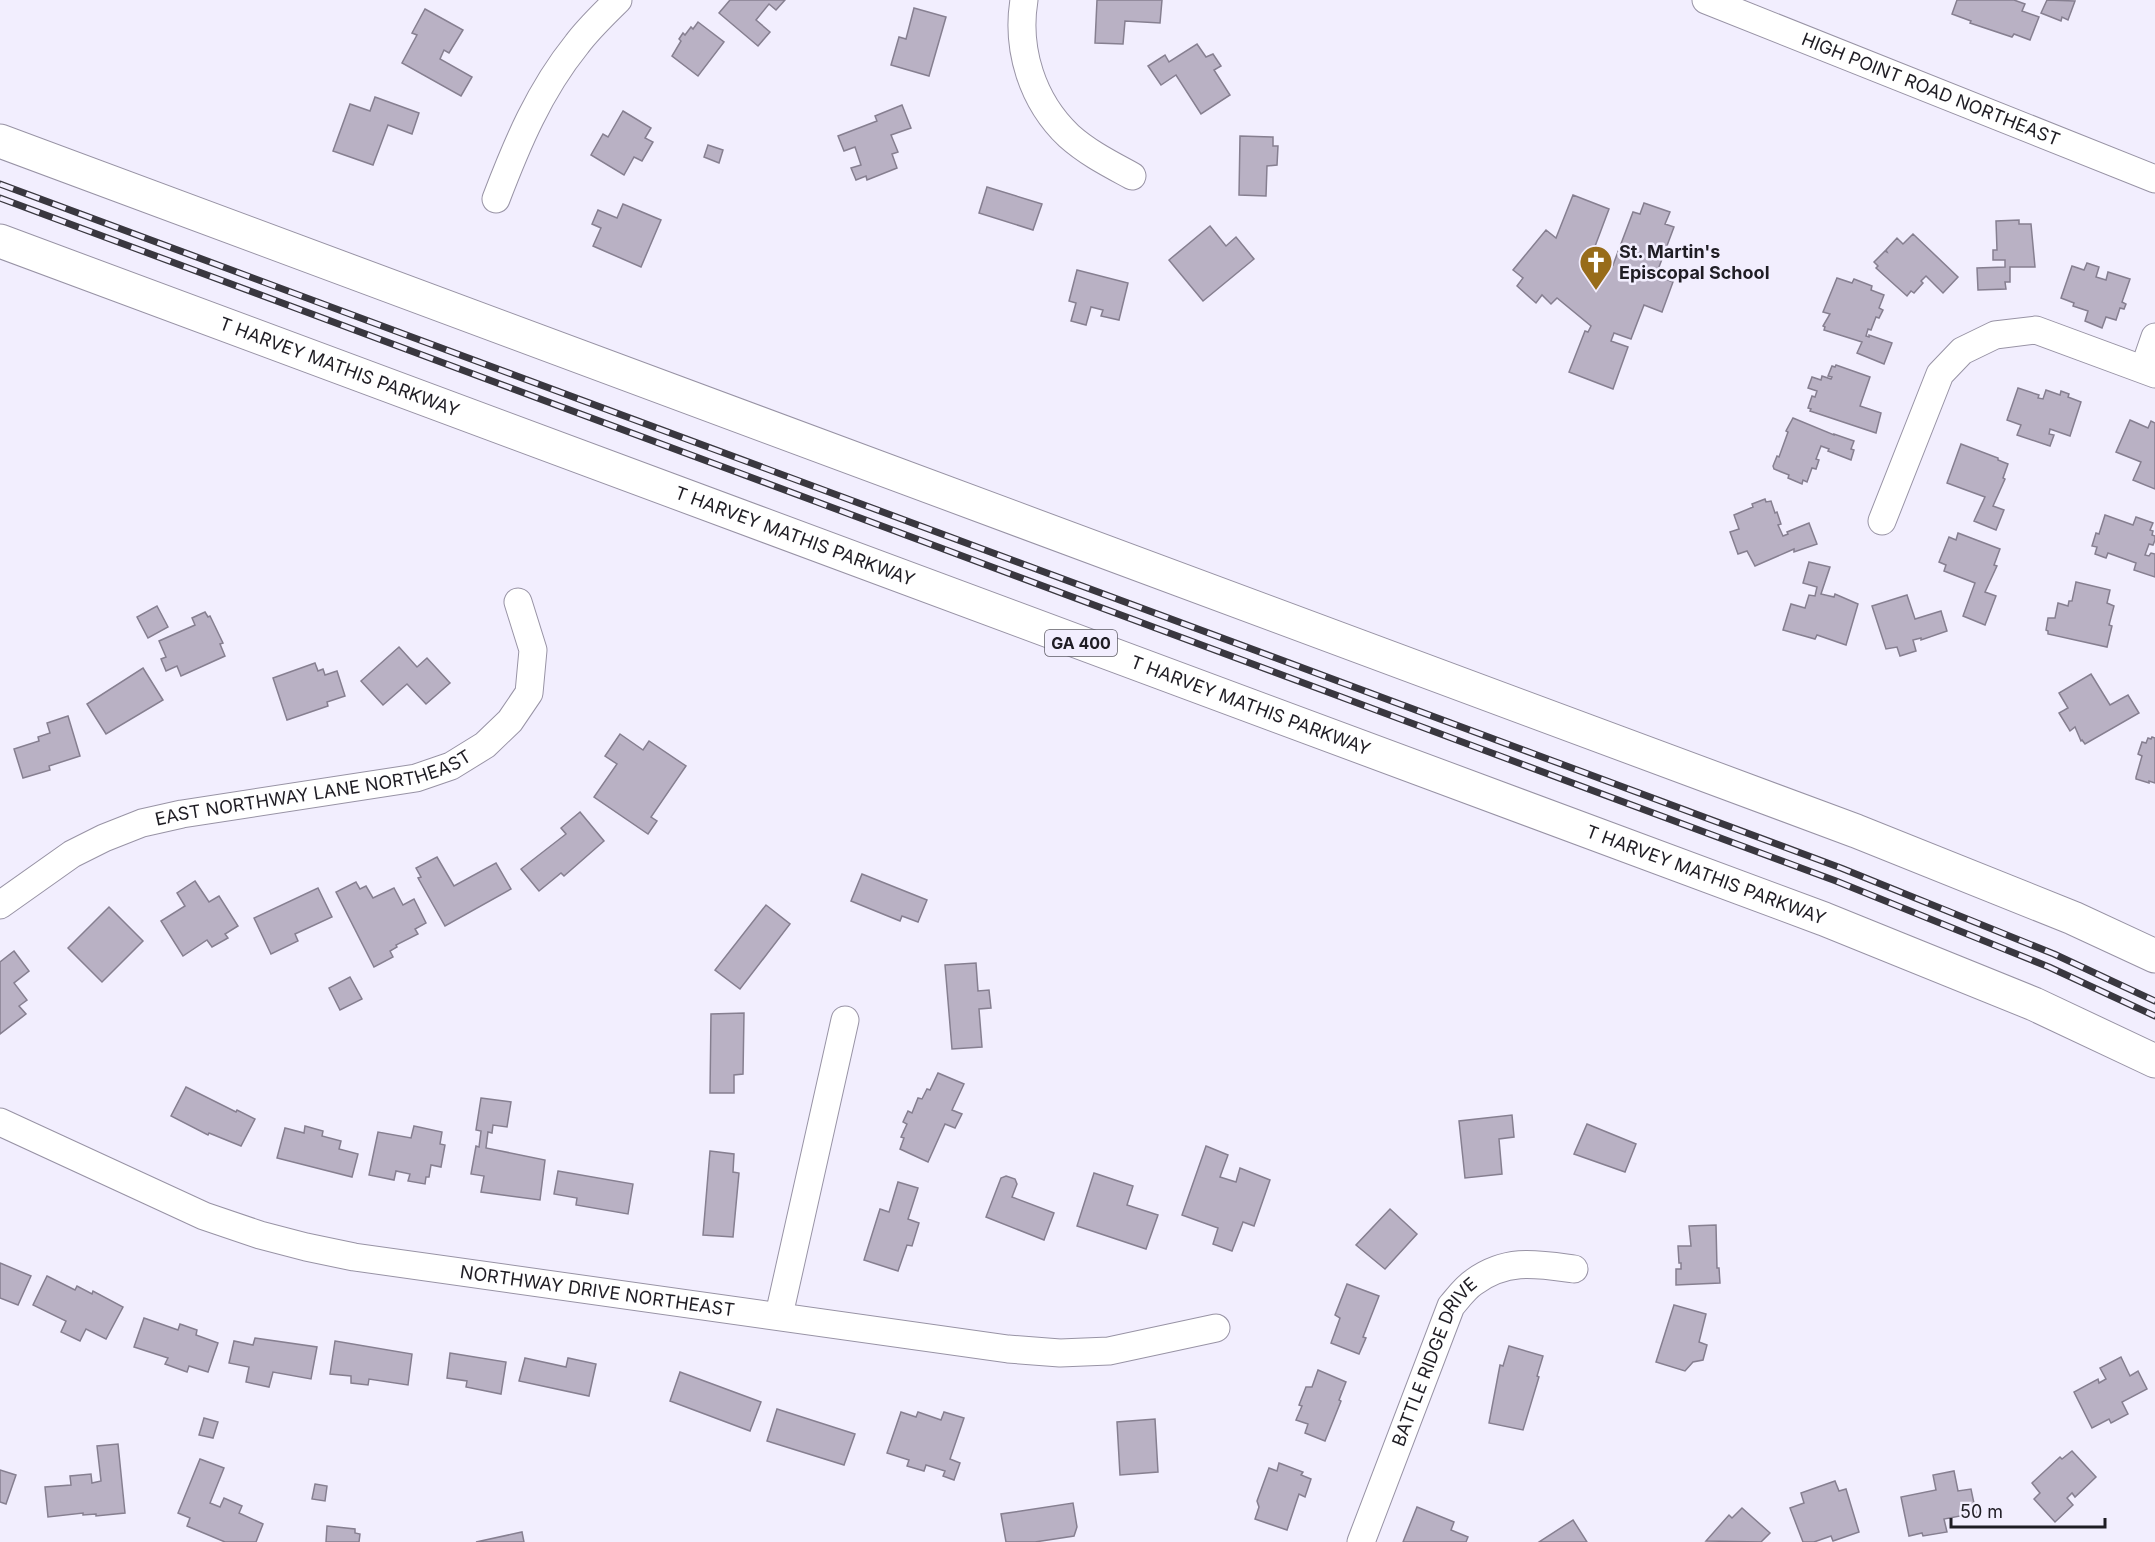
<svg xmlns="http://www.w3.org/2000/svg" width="2155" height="1542" font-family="Inter,sans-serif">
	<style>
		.building { fill: #b9b1c4; stroke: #867f90; stroke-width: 1.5 }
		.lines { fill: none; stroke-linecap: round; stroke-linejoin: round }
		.minor-casing { stroke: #9893a5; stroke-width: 29 }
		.highway-casing { stroke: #9893a5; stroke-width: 35 }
		.minor { stroke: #fff; stroke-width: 27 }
		.highway { stroke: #fff; stroke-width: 33 }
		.rail-casing { stroke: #39373f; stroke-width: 7 }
		.rail { stroke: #f2eefe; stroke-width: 4.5; stroke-dasharray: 14; stroke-linecap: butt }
		.labels { text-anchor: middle; stroke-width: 5; stroke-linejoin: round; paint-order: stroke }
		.shield { fill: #f2eefe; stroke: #5e5c65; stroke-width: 1.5 }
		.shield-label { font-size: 16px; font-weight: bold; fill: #1f1d24 }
		.street-label { font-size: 18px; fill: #1f1d24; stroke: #f2eefe }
		.poi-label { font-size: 18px; font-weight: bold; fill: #1f1d24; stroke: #f2eefe; text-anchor: start }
	</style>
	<rect width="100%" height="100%" fill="#f2eefe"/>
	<g class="building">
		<polygon points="730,0 785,0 776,10 769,4 756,20 770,32 758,46 719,13"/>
		<polygon points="1097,0 1162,0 1160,23 1125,21 1123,44 1095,43"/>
		<polygon points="1957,0 2014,0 2025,4 2022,11 2039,17 2030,40 2014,34 2012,37 1970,23 1971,21 1952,14"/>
		<polygon points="2047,0 2075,1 2068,20 2062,17 2061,21 2041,13"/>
		<polygon points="914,8 946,17 929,76 891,65 899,37 906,39"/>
		<polygon points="425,9 463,30 449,53 444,50 440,59 472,77 461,96 402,63 417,35 412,33"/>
		<polygon points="698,22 724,42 698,76 672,56 681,41 679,39 683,33 685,35 691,27 693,29"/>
		<polygon points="1197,44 1206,57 1213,54 1221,66 1214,70 1230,95 1201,114 1176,75 1161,85 1148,66 1165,55 1169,62"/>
		<polygon points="375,97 419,113 412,134 388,125 373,165 333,151 350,104 370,111"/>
		<polygon points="902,105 911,128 891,135 898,152 892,154 897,168 867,180 866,176 856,180 851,168 861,165 855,147 844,151 838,136 877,121 875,116"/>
		<polygon points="623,111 651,128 645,138 653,142 642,161 634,157 624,175 591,155 603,134 608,137"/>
		<polygon points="1240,136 1273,137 1273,146 1278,146 1277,165 1267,166 1266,196 1239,195"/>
		<polygon points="708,145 723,150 719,163 704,157"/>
		<polygon points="987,187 1042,204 1033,230 979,213"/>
		<polygon points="1573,195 1609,209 1594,249 1613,265 1633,212 1640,214 1644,203 1670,212 1665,224 1674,227 1656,275 1673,282 1662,312 1644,305 1631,339 1614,333 1611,341 1628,347 1613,389 1569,372 1585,331 1588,332 1591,326 1557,298 1551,304 1542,295 1536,303 1517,286 1523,278 1513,270 1546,230 1556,238"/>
		<polygon points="623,204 661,220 641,267 593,246 601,228 592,224 598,210 617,218"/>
		<polygon points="2019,220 2019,224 2031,224 2035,267 2010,267 2010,282 2005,282 2006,289 1978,290 1977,268 2005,267 2005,260 1993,260 1993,250 1997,250 1996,221"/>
		<polygon points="1210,226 1226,246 1236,237 1254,259 1203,301 1169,260"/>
		<polygon points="1913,234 1958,277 1943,293 1926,276 1921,281 1923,283 1914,293 1911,291 1907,296 1876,268 1878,266 1874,262 1885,251 1887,252 1886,250 1897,238 1903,244"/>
		<polygon points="2087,263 2099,267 2096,277 2106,280 2108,272 2130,279 2122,302 2126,304 2124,309 2120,308 2116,320 2106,317 2102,328 2085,321 2088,311 2073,306 2074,303 2061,298 2072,266 2084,270"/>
		<polygon points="1077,270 1128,283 1119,320 1101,316 1103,310 1091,307 1086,325 1071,321 1076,303 1069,301"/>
		<polygon points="1837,278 1852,283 1854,279 1872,286 1871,290 1884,295 1879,308 1883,310 1879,318 1876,317 1871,330 1868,329 1866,336 1869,337 1869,335 1892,343 1884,364 1857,353 1862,342 1824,330 1825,327 1823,326 1830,314 1823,312"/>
		<polygon points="1836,365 1870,377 1860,406 1881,413 1876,433 1810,411 1811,409 1808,408 1812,396 1815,397 1817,391 1808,388 1812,377 1821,380 1822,376 1831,379 1832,377 1828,376 1832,366 1835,367"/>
		<polygon points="2018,388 2039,395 2038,398 2043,399 2046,390 2060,395 2061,391 2069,394 2068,397 2081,402 2070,436 2050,429 2049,434 2054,435 2050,446 2017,435 2021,425 2007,420"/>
		<polygon points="1793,418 1834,435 1834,434 1854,441 1851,449 1854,450 1851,460 1828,451 1829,449 1821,446 1816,459 1819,460 1816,469 1812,468 1807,482 1803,480 1802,484 1788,478 1789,475 1774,469 1773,466 1777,456 1779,457 1788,432 1786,431"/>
		<polygon points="2130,420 2148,428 2151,421 2155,423 2155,489 2133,480 2141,462 2116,452"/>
		<polygon points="1961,444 1998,458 1998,460 2008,464 2003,478 2005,479 1993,506 2004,510 1996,530 1974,521 1985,497 1947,483"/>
		<polygon points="1765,499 1766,502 1771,501 1775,513 1777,512 1781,524 1778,525 1783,536 1788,534 1787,532 1809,523 1817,544 1794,552 1794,549 1755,566 1747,551 1738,554 1730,532 1739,529 1734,515 1753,507 1752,504"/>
		<polygon points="2105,515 2133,525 2136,517 2153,523 2150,530 2153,531 2152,535 2155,536 2155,540 2153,545 2149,544 2145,555 2149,556 2151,553 2155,554 2155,577 2134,570 2136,563 2108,553 2106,558 2095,554 2097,547 2092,546 2096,533 2099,534"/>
		<polygon points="1958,533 2000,549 1994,565 1997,566 1985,592 1996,596 1985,625 1963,616 1975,583 1944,571 1946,565 1939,562 1949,537 1956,540"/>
		<polygon points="1809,562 1830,567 1821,594 1834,597 1835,594 1858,604 1846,645 1817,635 1815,639 1783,630 1791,604 1805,608 1809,595 1815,596 1817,587 1803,583"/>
		<polygon points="2076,582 2110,590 2107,603 2114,606 2109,625 2112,626 2107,647 2048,634 2048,631 2046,630 2048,618 2055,618 2058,603 2068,606 2069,601 2072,601"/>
		<polygon points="1907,595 1915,619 1941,611 1947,631 1921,640 1921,638 1913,640 1916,651 1900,656 1897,647 1886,649 1872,606"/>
		<polygon points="157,606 168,627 148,638 137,617"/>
		<polygon points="205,612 208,617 210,616 223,643 220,644 225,656 181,676 177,666 166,671 161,659 166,657 159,641 195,625 192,618"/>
		<polygon points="399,647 417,667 427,658 450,683 426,704 407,684 383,705 361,681"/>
		<polygon points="315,663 318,671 323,669 325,675 337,671 345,696 327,702 328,706 287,720 273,678"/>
		<polygon points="143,668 163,700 106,734 87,704"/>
		<polygon points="2091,674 2110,705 2128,695 2139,713 2085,744 2082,740 2081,741 2075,727 2070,731 2059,713 2068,708 2059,693"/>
		<polygon points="68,716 80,756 49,766 50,770 23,778 14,749 39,741 38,737 50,733 47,723"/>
		<polygon points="620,734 643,750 649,741 686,766 651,817 657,821 648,834 594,797 617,764 605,756"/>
		<polygon points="2152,737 2155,738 2155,783 2149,781 2149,783 2136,779 2136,777 2142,756 2138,754 2142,742 2146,743 2148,738 2151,739"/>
		<polygon points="580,812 604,841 564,876 561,873 539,891 521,869 566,834 561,828"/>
		<polygon points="437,857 454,886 496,863 511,889 445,926 418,878 421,877 416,868"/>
		<polygon points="862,874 927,900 918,922 902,916 900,921 851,901"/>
		<polygon points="195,881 209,902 219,896 238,926 225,934 228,938 212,947 207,940 183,956 161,921 185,906 177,893"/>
		<polygon points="356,882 360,889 366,886 373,898 394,888 403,905 414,899 426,923 415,929 418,934 396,945 397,947 390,951 393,957 374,967 336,892"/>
		<polygon points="318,888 332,917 295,934 298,941 271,954 254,918"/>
		<polygon points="766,905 790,924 740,989 715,970"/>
		<polygon points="109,907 143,941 102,982 68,948"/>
		<polygon points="14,951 29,971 14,983 27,1000 19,1006 26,1014 0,1034 0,962"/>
		<polygon points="976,963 978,991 989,990 991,1008 979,1009 982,1047 952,1049 945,965"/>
		<polygon points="350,977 362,999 340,1010 329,988"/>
		<polygon points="744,1013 743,1074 734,1075 734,1093 710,1093 711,1014"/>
		<polygon points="938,1073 964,1084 952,1110 962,1114 955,1128 945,1124 928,1162 900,1149 904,1138 901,1137 907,1124 903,1122 908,1111 912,1113 918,1098 922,1099 927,1089 930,1090"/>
		<polygon points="186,1087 236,1112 237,1110 255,1119 241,1146 209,1133 208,1135 171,1116"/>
		<polygon points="481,1098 511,1102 507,1127 493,1125 492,1133 488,1132 486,1148 545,1160 540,1200 481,1192 484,1176 471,1174 476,1146 479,1147 481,1131 476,1130"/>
		<polygon points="1512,1115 1514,1137 1499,1139 1502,1174 1465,1178 1459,1121"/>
		<polygon points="1587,1124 1636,1144 1625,1172 1574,1154"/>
		<polygon points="305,1126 323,1131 322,1136 341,1141 339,1149 358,1154 352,1177 277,1158 285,1128 304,1133"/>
		<polygon points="414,1126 442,1132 440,1144 445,1145 441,1167 431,1165 429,1177 426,1177 425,1184 408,1181 410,1174 396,1171 394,1180 369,1175 378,1132 411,1138"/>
		<polygon points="1206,1146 1228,1155 1220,1177 1236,1182 1240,1168 1270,1180 1254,1226 1243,1222 1232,1251 1213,1244 1218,1228 1182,1215"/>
		<polygon points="710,1151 734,1154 733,1172 739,1173 733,1237 703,1235"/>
		<polygon points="558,1171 633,1184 628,1214 576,1205 577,1198 554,1194"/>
		<polygon points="1094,1173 1133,1186 1127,1205 1158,1215 1146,1249 1077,1226"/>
		<polygon points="1006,1176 1015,1179 1017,1184 1012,1197 1054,1213 1044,1240 986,1217 1001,1178"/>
		<polygon points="898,1182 918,1188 908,1219 919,1223 912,1246 907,1245 898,1271 864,1260 880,1209 889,1212"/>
		<polygon points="1390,1209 1417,1234 1385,1269 1356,1245"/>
		<polygon points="1716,1225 1717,1268 1719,1268 1720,1283 1676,1285 1676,1269 1681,1269 1681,1263 1679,1263 1678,1246 1691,1246 1689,1226"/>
		<polygon points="0,1263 31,1276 18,1305 0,1298"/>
		<polygon points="47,1276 75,1290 77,1286 92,1294 93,1291 123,1307 106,1339 86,1329 80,1341 61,1332 66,1321 33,1305"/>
		<polygon points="1347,1284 1379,1296 1363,1337 1366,1338 1359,1354 1331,1343 1340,1318 1335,1315"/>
		<polygon points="1674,1305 1706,1314 1699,1342 1707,1345 1703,1360 1693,1362 1685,1371 1656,1362"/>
		<polygon points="144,1318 178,1330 180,1324 197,1330 196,1335 218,1343 208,1372 189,1366 187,1372 165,1364 168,1358 134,1347"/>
		<polygon points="255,1338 317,1347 311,1379 273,1372 269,1387 246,1382 249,1367 229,1363 234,1341 253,1345"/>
		<polygon points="335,1341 412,1354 408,1385 369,1379 368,1385 351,1383 351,1376 330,1374"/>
		<polygon points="1509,1346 1543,1356 1537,1376 1539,1377 1523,1430 1489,1423 1500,1365 1503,1366"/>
		<polygon points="450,1353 506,1362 501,1394 466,1387 467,1381 447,1378"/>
		<polygon points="2121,1357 2130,1376 2138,1371 2147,1389 2122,1402 2128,1414 2111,1423 2109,1419 2092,1428 2074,1392 2098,1379 2099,1383 2106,1379 2100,1368"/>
		<polygon points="525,1358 566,1367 568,1358 596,1364 589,1396 519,1381"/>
		<polygon points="1318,1370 1346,1382 1339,1400 1341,1401 1325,1441 1305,1433 1308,1424 1296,1420 1302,1406 1299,1405 1306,1387 1312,1387"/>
		<polygon points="680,1372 761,1402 750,1431 670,1401"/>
		<polygon points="777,1409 855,1434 844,1465 767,1441"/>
		<polygon points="901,1412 916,1417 918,1412 941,1420 944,1412 964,1418 950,1459 960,1463 954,1480 943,1476 945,1471 926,1465 924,1471 907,1466 909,1460 887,1453"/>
		<polygon points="204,1418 218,1422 213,1438 199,1435"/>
		<polygon points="1155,1419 1158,1472 1120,1475 1117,1422"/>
		<polygon points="118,1444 125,1513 96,1516 96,1514 83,1515 83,1513 48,1517 45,1487 71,1485 70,1476 91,1474 92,1483 101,1481 97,1446"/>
		<polygon points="2072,1451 2096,1477 2075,1497 2072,1493 2067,1498 2073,1505 2055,1522 2034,1499 2040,1493 2032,1483 2060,1457 2062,1459"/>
		<polygon points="200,1459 224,1468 210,1503 220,1507 224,1498 242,1506 239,1513 263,1524 256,1542 225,1542 187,1526 190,1518 178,1513"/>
		<polygon points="1279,1463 1303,1472 1301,1475 1311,1479 1305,1497 1299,1494 1287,1530 1255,1519 1259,1507 1257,1501 1269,1468 1277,1471"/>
		<polygon points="0,1470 16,1475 6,1504 0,1502"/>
		<polygon points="1954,1471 1958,1491 1971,1489 1976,1513 1944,1519 1947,1532 1923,1536 1922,1533 1909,1536 1901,1497 1936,1490 1933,1475"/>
		<polygon points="1835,1481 1839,1491 1846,1489 1859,1532 1833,1541 1831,1536 1814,1542 1803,1542 1790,1508 1804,1503 1801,1493"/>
		<polygon points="315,1484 327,1486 325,1501 312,1499"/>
		<polygon points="1073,1503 1077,1527 1074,1536 1035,1542 1006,1542 1001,1514"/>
		<polygon points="1417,1507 1454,1522 1451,1530 1468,1537 1466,1542 1403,1542"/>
		<polygon points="1742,1508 1770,1533 1761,1542 1706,1541 1729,1515 1732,1518"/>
		<polygon points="1573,1520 1587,1542 1539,1542"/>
		<polygon points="327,1526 355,1529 355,1533 360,1534 359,1542 326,1542"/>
		<polygon points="522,1532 524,1542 476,1542"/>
	</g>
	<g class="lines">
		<defs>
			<g id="minor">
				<path d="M1024 0C1016 49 1032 101 1069 136 1088 153 1110 164 1132 176"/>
				<path id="s1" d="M1706 0 2155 179"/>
				<path d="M496 199C517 144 539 91 577 44 589 28 604 14 618 0"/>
				<polyline points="2144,369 2155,337"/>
				<polyline points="1882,521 1940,374 1962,351 1995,335 2036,330 2155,374"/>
				<path id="s2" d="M0 905 72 854 104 838 142 823 182 814 416 778 451 766 485 745 510 721 529 693 533 650 518 602"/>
				<path id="s3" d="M0 1122 204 1216 260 1235 306 1247 354 1257 1008 1349 1060 1353 1109 1351 1216 1328"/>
				<polyline points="779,1315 845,1020"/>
				<path id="s4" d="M1361 1542 1451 1306C1458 1298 1465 1288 1474 1282 1507 1258 1537 1264 1574 1269"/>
			</g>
			<g id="highway">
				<polyline points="0,141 1856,831 2073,918 2155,956"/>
				<path id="s5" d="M0 241 1824 919 2034 1004 2155 1061"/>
			</g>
		</defs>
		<use href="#minor" class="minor-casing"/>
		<use href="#highway" class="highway-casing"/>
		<use href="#minor" class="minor"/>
		<use href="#highway" class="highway"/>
		<defs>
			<g id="rail">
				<polyline points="0,184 1841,868 2054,954 2155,1001"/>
				<polyline points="0,198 1836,881 2049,967 2155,1016"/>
			</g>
		</defs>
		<use href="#rail" class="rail-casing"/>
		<use href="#rail" class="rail"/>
	</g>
	<defs>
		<symbol id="church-pin" viewBox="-11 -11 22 30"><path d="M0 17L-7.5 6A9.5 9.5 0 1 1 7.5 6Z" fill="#986c1a" stroke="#f2eefe"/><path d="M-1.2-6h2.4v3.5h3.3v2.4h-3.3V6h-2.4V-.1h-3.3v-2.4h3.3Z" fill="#fff"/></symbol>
	</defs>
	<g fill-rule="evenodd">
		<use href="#church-pin" x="1577" y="243" width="38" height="52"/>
	</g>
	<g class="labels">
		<rect class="shield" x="1045" y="630" width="72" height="26" rx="4.5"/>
		<g class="shield-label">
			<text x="1081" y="649">GA 400</text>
		</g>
		<g class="street-label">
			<text dy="6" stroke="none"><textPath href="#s1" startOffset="242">HIGH POINT ROAD NORTHEAST</textPath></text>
			<text dy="6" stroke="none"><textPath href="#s5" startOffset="362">T HARVEY MATHIS PARKWAY</textPath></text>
			<text dy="6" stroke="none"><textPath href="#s5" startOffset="848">T HARVEY MATHIS PARKWAY</textPath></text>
			<text dy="6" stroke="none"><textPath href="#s5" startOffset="1334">T HARVEY MATHIS PARKWAY</textPath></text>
			<text dy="6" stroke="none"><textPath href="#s2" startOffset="340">EAST NORTHWAY LANE NORTHEAST</textPath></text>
			<text dy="6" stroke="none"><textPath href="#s5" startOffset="1820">T HARVEY MATHIS PARKWAY</textPath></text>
			<text dy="6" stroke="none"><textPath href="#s3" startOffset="626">NORTHWAY DRIVE NORTHEAST</textPath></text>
			<text dy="6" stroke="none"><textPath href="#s4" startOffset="195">BATTLE RIDGE DRIVE</textPath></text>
		</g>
		<g class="poi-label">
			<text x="1619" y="258">St. Martin's<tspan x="1619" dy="21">Episcopal School</tspan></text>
		</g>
	</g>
	<path d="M1951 1518v9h154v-9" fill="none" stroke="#1f1d24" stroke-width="3"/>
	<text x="1960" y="1518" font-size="18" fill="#1f1d24" stroke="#f2eefe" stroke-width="4.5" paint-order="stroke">50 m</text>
</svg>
